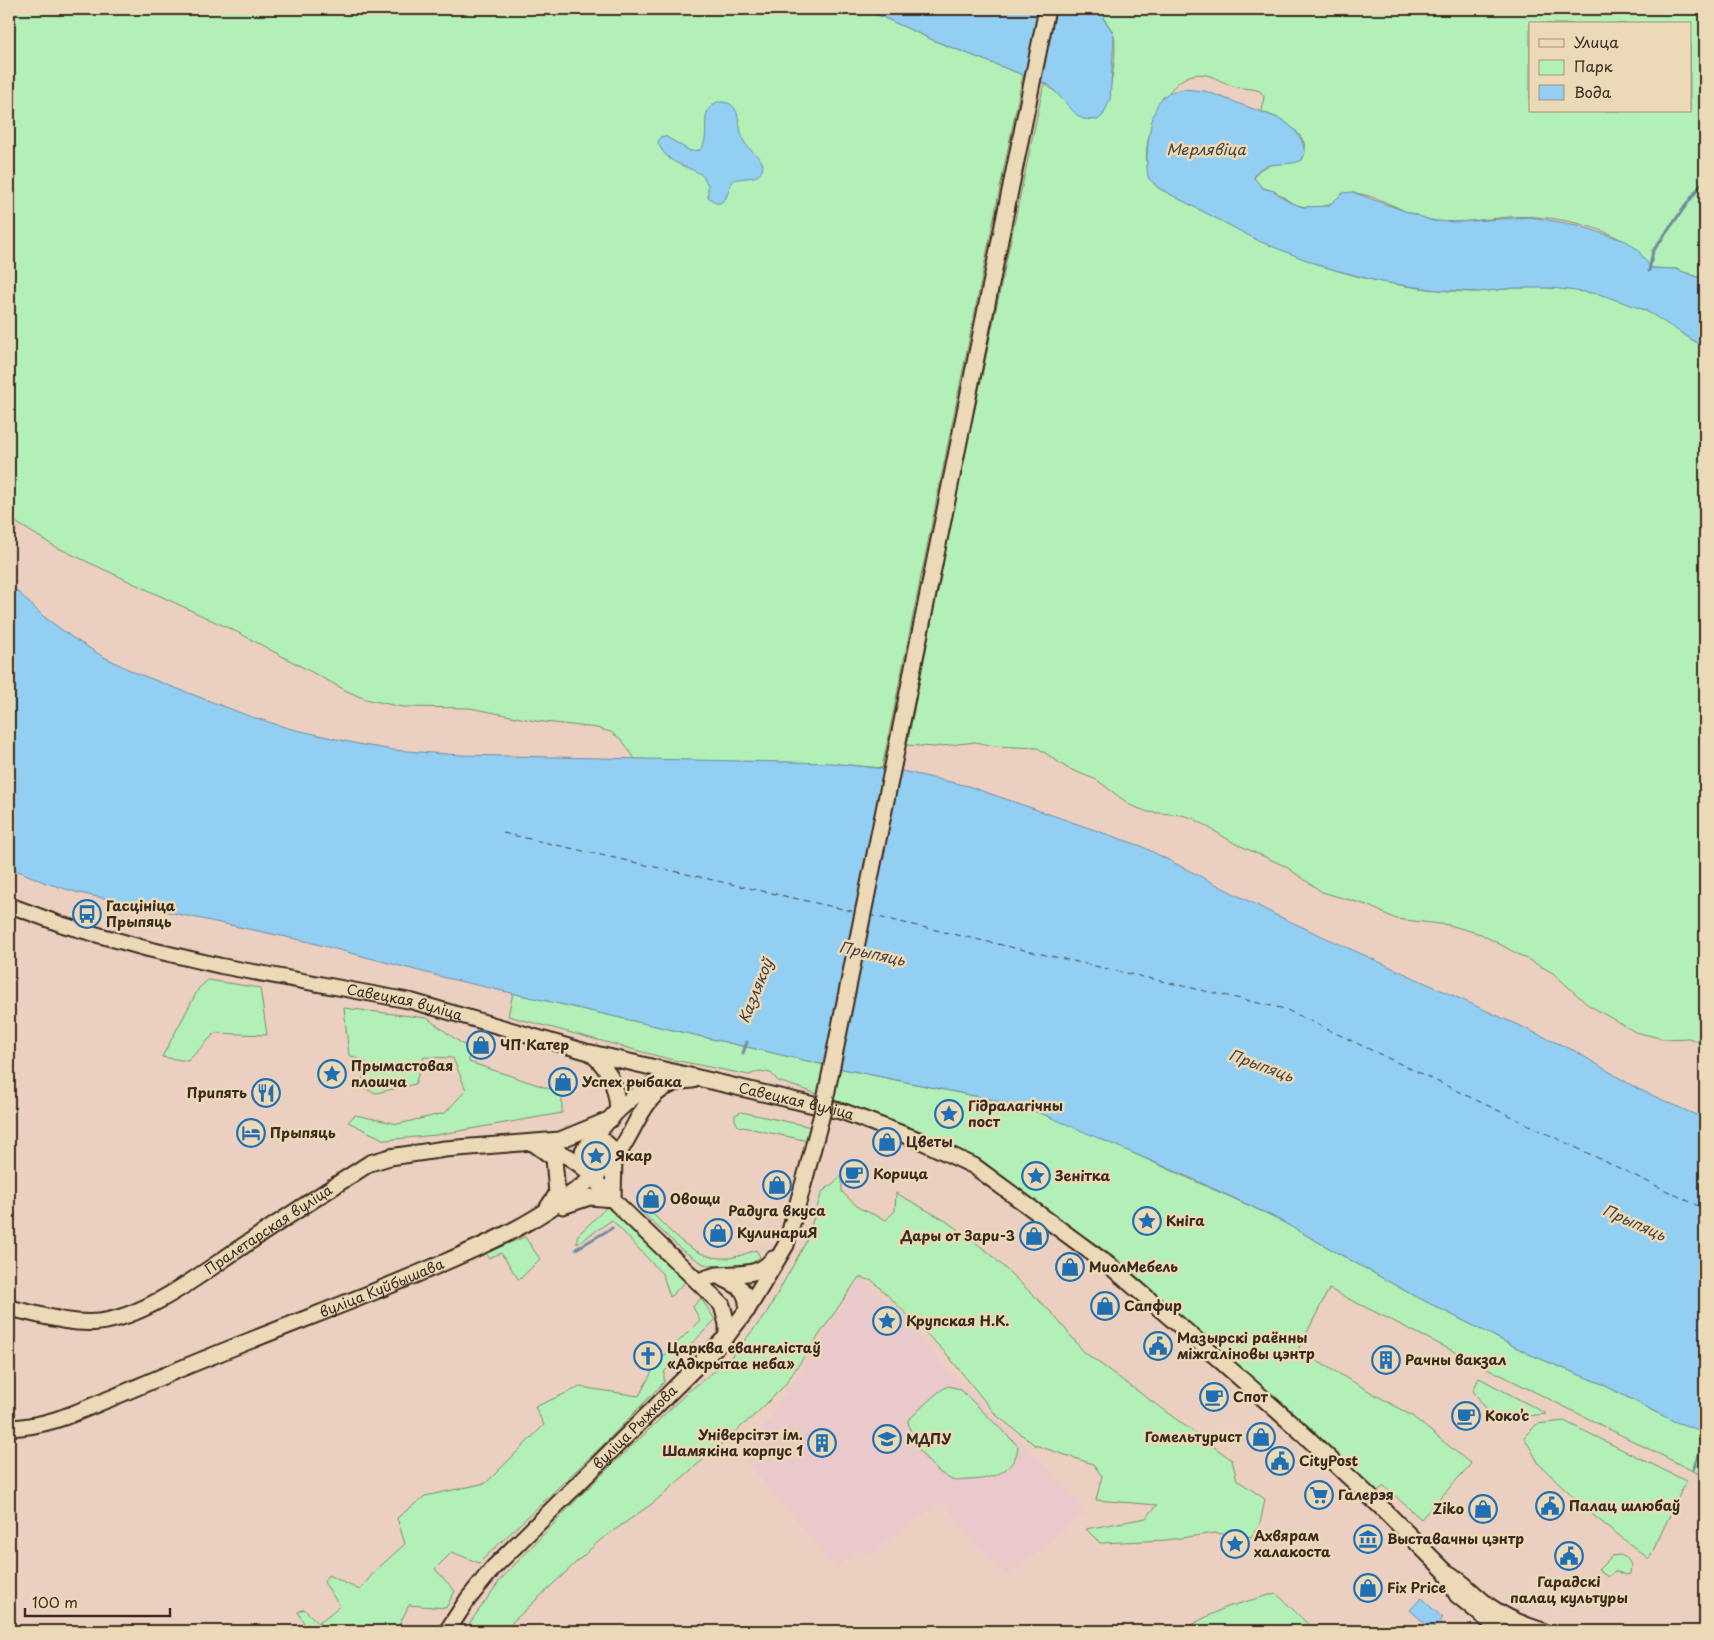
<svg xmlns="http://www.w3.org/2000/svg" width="1714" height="1640" font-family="'Playpen Sans',sans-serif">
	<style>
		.built { fill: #eac9ca }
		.green { fill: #b2f0b7; stroke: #768d6a; fill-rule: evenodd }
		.water { fill: #92cff3; stroke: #6f8d9e }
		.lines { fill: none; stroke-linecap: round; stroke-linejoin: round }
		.stream { stroke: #6f8d9e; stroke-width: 3 }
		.ferry { stroke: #48433e; stroke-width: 1; stroke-dasharray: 6 5; stroke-linecap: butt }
		.tertiary-casing { stroke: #3b2a1e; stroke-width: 18 }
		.secondary-casing { stroke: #3b2a1e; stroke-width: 19 }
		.tertiary { stroke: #ecd9b7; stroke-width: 14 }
		.secondary { stroke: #ecd9b7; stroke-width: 15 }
		.secondary-bridge-casing { stroke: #3b2a1e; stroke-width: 19; stroke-linecap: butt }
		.secondary-bridge { stroke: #ecd9b7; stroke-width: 15 }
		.labels { text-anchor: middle; stroke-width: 5; stroke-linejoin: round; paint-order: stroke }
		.poi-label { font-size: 14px; font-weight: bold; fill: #3b2a1e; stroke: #ecd9b7; text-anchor: start }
		.street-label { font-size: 14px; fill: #3b2a1e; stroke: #ecd9b7 }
		.water-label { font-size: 15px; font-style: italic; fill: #48433e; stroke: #ecd9b7 }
	</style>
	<rect width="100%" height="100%" fill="#ebd0c2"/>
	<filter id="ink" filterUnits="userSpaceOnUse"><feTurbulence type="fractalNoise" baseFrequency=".02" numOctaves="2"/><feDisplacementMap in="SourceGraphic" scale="10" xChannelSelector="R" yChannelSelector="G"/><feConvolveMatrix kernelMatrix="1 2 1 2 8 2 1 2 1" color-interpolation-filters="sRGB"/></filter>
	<g filter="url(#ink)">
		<polygon class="built" points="862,1277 997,1420 1038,1457 1078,1503 1085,1513 1008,1577 978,1547 942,1501 871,1554 858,1550 836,1568 743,1458"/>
		<g class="green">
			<path d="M9 9H865L935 41 1023 75 882 768C800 759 718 763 635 759L622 740 611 732 597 728 536 721 470 708 402 707 365 699 347 691 239 633 54 546 9 518Z"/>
			<path d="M1101 9H1705V280L1676 269 1651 268C1646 264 1644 258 1640 253 1610 225 1548 214 1508 217 1484 219 1459 224 1436 221 1409 217 1387 199 1361 194 1340 189 1332 214 1301 206 1290 204 1285 197 1275 192 1266 188 1258 188 1254 179 1258 162 1288 162 1302 160 1316 136 1279 117 1262 112L1264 96 1260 91C1252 88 1245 89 1237 87 1222 84 1210 71 1193 75 1158 82 1128 168 1160 189 1233 225 1302 267 1383 282 1414 288 1446 292 1477 292 1490 291 1502 289 1515 288 1542 287 1571 288 1598 294 1638 302 1672 325 1705 348V1045L1689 1038 1664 1039 1635 1032 1587 1004 1553 973 1481 934 1449 925 1396 919 1367 905 1322 892 1285 866 1234 843 1193 818 1181 815 1148 812 1130 805 1097 780 1067 768 1038 748 994 746 975 742 934 747 907 745 956 498 1044 83 1091 120 1103 115C1109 101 1118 51 1114 36 1111 28 1107 23 1102 16ZM1530 24H1690V111H1530Z"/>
			<polygon points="208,980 260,988 267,1035 215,1033 188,1061 162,1057 199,988"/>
			<polygon points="513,993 825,1065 818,1094 778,1081 771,1073 760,1071 749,1075 669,1059 508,1016"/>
			<polygon points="344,1008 427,1018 469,1049 469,1062 562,1093 562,1113 436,1135 385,1140 348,1122 355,1115 398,1124 445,1113 466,1090 453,1058 424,1057 415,1084 376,1093 361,1087 366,1062 349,1055"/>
			<polygon points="838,1068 989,1099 1016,1105 1062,1121 1272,1216 1409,1293 1531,1355 1602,1384 1657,1413 1705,1432 1705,1477 1329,1289 1298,1350 1412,1416 1471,1464 1421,1519 1384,1486 1375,1493 1120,1261 971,1158 909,1128 831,1104"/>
			<polygon points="741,1112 812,1127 809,1141 738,1126 735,1120 735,1115"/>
			<polygon points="842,1176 842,1192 859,1208 886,1220 895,1211 896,1193 946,1221 988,1252 1052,1313 1084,1352 1232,1460 1237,1480 1265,1499 1260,1524 1251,1537 1214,1533 1167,1540 1100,1543 1086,1529 1146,1518 1157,1505 1096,1500 1102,1476 1093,1464 1035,1445 996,1415 945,1352 873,1281 859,1277 784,1386 759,1411 653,1503 599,1541 503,1631 474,1631 469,1624 501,1579 582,1494 690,1390 728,1361 766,1314 806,1242 822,1192"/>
			<polygon points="610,1204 687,1280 670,1297 663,1275 612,1220 577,1244 577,1236"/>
			<path d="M645 1206C668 1228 691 1260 727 1258 736 1258 747 1253 756 1250L760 1257 750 1265 731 1268 704 1264 683 1251 641 1211Z"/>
			<polygon points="525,1237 540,1259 519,1280 501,1253 488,1258 486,1252"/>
			<polygon points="701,1298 715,1320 664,1372 664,1382 605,1443 479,1563 452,1552 435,1569 455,1591 446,1608 409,1605 396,1631 308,1631 298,1612 304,1609 318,1623 340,1606 324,1582 328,1575 360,1590 375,1571 405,1544 397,1518 425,1496 486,1483 544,1425 535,1407 580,1387 639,1396 656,1364 700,1320 693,1307"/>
			<polygon points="1479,1378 1547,1414 1506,1418 1490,1414 1473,1391"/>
			<path d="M948 1386 960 1389 1018 1446C1016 1472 990 1480 967 1480 963 1480 956 1482 952 1480 930 1469 911 1444 908 1420 921 1409 933 1394 948 1386Z"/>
			<polygon points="1564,1421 1686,1481 1649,1559 1593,1515 1539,1464 1524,1437 1537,1424"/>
			<polygon points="1620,1555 1627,1558 1631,1565 1630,1574 1627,1575 1615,1571 1608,1577 1598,1570 1612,1556"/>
			<polygon points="1276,1593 1315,1631 1179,1631 1224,1608"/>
		</g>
		<g class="water">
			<path d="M865 9H1054C1064 12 1073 17 1081 9H1101C1100 20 1113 27 1114 38L1110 100 1103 115 1098 120 1083 119 1076 114 1049 85 935 41Z"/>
			<path d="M1183 89 1205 91 1283 120 1295 130 1302 141 1305 152 1302 160C1288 168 1259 158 1254 178L1263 188 1274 191 1289 202 1303 207 1328 206 1343 193 1352 192 1433 221 1457 222 1530 217 1577 225 1626 241 1637 249 1651 268 1676 269 1705 280V348L1645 310 1599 294 1552 288H1514L1479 292 1437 290 1381 282 1324 267 1261 242 1160 189 1149 179C1143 163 1150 112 1161 99 1167 92 1175 91 1183 89Z"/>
			<path d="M717 102C745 100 735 126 745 143 750 151 759 155 763 164 763 183 744 175 732 181L726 198 720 203H716L708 197V185L703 176C687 164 669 167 658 143L660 137 665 136 690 151 700 150C713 136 696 113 717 102Z"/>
			<polygon points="9,583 43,616 73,638 102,656 136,673 249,716 288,728 358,744 393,750 460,755 832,763 902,771 968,786 1141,846 1276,915 1575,1051 1638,1089 1705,1119 1705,1432 1673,1421 1602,1384 1531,1355 1409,1293 1272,1216 1193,1179 1038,1112 989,1099 838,1068 442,977 305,941 79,893 46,883 9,867"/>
			<polygon points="1421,1598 1443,1618 1432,1630 1410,1610"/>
		</g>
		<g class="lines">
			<g class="stream">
				<polyline points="1649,271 1653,251 1705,179"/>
				<polyline points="743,1053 747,1042"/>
				<polyline points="576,1249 612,1228"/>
				<polyline points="1693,1470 1705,1437"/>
			</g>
			<g class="ferry">
				<polyline points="503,833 856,912"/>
				<polyline points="869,915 1285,1009 1705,1209"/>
			</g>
			<defs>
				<g id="tertiary">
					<path id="s1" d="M9 905 63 925 148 949 221 966 411 1001 591 1053"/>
					<polyline points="591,1141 601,1138 609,1145 614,1158"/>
				</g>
				<g id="secondary">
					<path id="s2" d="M591 1053 844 1112 921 1141 974 1166 1111 1267 1214 1355 1297 1428 1382 1508 1446 1572C1463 1581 1474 1595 1489 1606 1506 1618 1523 1625 1543 1631"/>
					<path d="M592 1054C610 1070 616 1086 618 1109"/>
					<path d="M664 1080C629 1093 606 1122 583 1151V1167L617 1204 722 1305 727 1324V1336"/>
					<polyline points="533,1143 554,1158 557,1194 548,1207"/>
					<polyline points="547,1148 569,1157 583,1167"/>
					<polyline points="613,1199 614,1158"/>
					<polyline points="563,1206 590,1197 613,1199"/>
					<path d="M720 1277C737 1285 749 1289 747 1310"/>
					<path d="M699 1281C705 1279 711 1276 718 1275 740 1273 758 1277 773 1259"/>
					<path id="s3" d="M9 1308C37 1314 70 1325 99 1322 148 1316 202 1273 243 1246 285 1218 328 1190 370 1163L390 1157 445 1149 560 1140 611 1119"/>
					<path id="s4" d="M9 1428C50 1426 77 1412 114 1397 147 1383 179 1369 212 1356 287 1325 362 1298 436 1266 484 1245 525 1228 568 1196 583 1185 601 1173 614 1159 640 1127 642 1082 693 1080"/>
					<polyline points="1446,1572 1457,1595 1501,1631"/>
					<path id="s5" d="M447 1631 468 1599 493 1568 726 1337 747 1310 786 1245 805 1178"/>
				</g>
			</defs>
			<use href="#tertiary" class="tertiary-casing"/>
			<use href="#secondary" class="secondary-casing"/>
			<use href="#tertiary" class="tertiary"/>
			<use href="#secondary" class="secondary"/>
			<defs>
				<polyline id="secondary-bridge" points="805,1178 823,1110 1047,9"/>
			</defs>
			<use href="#secondary-bridge" class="secondary-bridge-casing"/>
			<use href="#secondary-bridge" class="secondary-bridge"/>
		</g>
	</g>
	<defs>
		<symbol id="bus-ring" viewBox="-11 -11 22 22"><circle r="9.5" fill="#ecd9b7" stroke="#1f6fb2" stroke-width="1.5"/><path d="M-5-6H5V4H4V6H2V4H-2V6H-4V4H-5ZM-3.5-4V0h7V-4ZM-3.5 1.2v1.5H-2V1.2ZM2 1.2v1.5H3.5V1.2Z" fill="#1f6fb2"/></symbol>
		<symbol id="shop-ring" viewBox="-11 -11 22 22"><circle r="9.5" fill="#ecd9b7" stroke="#1f6fb2" stroke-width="1.5"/><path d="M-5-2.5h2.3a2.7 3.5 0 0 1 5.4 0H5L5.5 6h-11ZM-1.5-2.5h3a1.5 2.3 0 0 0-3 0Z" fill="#1f6fb2"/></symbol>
		<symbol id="sight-ring" viewBox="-11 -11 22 22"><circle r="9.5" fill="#ecd9b7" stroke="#1f6fb2" stroke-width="1.5"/><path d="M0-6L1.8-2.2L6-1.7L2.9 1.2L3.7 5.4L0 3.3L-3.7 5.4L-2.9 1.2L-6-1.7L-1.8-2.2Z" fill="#1f6fb2"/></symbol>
		<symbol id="restaurant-ring" viewBox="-11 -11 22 22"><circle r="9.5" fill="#ecd9b7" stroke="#1f6fb2" stroke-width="1.5"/><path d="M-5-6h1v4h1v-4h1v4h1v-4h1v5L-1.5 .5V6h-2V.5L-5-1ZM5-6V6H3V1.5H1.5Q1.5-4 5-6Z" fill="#1f6fb2"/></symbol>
		<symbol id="hotel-ring" viewBox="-11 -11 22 22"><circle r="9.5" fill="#ecd9b7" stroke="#1f6fb2" stroke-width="1.5"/><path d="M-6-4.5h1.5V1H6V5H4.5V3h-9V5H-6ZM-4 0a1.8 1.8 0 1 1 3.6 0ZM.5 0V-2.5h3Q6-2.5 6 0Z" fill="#1f6fb2"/></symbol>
		<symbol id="cafe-ring" viewBox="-11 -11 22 22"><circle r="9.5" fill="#ecd9b7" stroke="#1f6fb2" stroke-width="1.5"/><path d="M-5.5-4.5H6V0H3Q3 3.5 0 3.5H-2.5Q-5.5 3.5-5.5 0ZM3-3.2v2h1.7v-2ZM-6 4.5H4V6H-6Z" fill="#1f6fb2"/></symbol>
		<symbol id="civic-ring" viewBox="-11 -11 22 22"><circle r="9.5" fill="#ecd9b7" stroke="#1f6fb2" stroke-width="1.5"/><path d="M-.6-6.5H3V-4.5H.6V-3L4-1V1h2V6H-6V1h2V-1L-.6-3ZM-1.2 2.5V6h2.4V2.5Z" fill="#1f6fb2"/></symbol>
		<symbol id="church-ring" viewBox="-11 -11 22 22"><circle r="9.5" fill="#ecd9b7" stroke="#1f6fb2" stroke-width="1.5"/><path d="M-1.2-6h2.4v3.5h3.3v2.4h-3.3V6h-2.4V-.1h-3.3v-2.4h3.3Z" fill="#1f6fb2"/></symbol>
		<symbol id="building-ring" viewBox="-11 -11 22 22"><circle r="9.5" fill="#ecd9b7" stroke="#1f6fb2" stroke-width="1.5"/><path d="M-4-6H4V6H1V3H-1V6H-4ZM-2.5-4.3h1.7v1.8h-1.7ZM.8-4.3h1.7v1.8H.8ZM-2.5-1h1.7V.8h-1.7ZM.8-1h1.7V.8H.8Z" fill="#1f6fb2"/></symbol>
		<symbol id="university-ring" viewBox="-11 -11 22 22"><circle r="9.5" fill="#ecd9b7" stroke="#1f6fb2" stroke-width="1.5"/><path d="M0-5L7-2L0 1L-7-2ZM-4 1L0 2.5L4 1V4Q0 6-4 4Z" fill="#1f6fb2"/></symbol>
		<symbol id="supermarket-ring" viewBox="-11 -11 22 22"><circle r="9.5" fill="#ecd9b7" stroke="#1f6fb2" stroke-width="1.5"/><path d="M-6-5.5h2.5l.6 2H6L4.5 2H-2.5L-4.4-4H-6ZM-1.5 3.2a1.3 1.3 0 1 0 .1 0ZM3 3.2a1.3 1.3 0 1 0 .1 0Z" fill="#1f6fb2"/></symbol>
		<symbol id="museum-ring" viewBox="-11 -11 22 22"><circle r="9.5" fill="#ecd9b7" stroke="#1f6fb2" stroke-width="1.5"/><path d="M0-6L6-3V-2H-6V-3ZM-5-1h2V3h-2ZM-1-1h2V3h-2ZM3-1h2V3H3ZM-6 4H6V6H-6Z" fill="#1f6fb2"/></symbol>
	</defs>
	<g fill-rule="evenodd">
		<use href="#bus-ring" x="71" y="898" width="32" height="32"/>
		<use href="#shop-ring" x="465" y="1029" width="32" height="32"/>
		<use href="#sight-ring" x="316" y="1058" width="32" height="32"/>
		<use href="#shop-ring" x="547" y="1066" width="32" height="32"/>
		<use href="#restaurant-ring" x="250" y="1077" width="32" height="32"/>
		<use href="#sight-ring" x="933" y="1098" width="32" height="32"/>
		<use href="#hotel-ring" x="235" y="1117" width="32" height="32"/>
		<use href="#shop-ring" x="871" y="1126" width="32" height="32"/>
		<use href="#sight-ring" x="580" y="1140" width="32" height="32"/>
		<use href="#cafe-ring" x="838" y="1158" width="32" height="32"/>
		<use href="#sight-ring" x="1020" y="1160" width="32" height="32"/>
		<use href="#shop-ring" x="761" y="1169" width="32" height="32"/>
		<use href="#shop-ring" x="635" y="1183" width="32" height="32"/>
		<use href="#sight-ring" x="1131" y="1205" width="32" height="32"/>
		<use href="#shop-ring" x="702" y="1217" width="32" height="32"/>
		<use href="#shop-ring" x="1018" y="1220" width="32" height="32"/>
		<use href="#shop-ring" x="1054" y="1251" width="32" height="32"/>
		<use href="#shop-ring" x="1089" y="1290" width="32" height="32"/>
		<use href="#sight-ring" x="871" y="1305" width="32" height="32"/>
		<use href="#civic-ring" x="1142" y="1330" width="32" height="32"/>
		<use href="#church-ring" x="632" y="1340" width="32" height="32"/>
		<use href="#building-ring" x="1370" y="1344" width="32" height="32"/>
		<use href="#cafe-ring" x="1198" y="1381" width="32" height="32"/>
		<use href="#cafe-ring" x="1450" y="1400" width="32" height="32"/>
		<use href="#shop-ring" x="1245" y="1421" width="32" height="32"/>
		<use href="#university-ring" x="871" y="1423" width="32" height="32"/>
		<use href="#building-ring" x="806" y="1427" width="32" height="32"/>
		<use href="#civic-ring" x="1264" y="1445" width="32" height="32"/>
		<use href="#supermarket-ring" x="1303" y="1479" width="32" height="32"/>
		<use href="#civic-ring" x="1534" y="1490" width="32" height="32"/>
		<use href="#shop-ring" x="1467" y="1493" width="32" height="32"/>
		<use href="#museum-ring" x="1352" y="1523" width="32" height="32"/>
		<use href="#sight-ring" x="1219" y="1528" width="32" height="32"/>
		<use href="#civic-ring" x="1553" y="1540" width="32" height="32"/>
		<use href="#shop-ring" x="1352" y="1572" width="32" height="32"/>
	</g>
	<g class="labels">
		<g class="poi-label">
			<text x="106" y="911">Гасцініца<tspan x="106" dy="16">Прыпяць</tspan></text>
			<text x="500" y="1050">ЧП Катер</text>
			<text x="351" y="1071">Прымастовая<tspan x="351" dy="16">плошча</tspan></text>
			<text x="582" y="1087">Успех рыбака</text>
			<text x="247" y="1098" text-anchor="end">Припять</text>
			<text x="968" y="1111">Гідралагічны<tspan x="968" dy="16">пост</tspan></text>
			<text x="270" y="1138">Прыпяць</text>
			<text x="906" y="1147">Цветы</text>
			<text x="615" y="1161">Якар</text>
			<text x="873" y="1179">Корица</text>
			<text x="1055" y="1181">Зенітка</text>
			<text x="670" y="1204">Овощи</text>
			<text x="777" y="1216" text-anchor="middle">Радуга вкуса</text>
			<text x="1166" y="1226">Кніга</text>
			<text x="737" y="1238">КулинариЯ</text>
			<text x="1015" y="1241" text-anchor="end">Дары от Зари-3</text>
			<text x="1089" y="1272">МиолМебель</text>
			<text x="1124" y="1311">Сапфир</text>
			<text x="906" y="1326">Крупская Н.К.</text>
			<text x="1177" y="1343">Мазырскі раённы<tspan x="1177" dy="16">міжгаліновы цэнтр</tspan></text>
			<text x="667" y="1353">Царква евангелістаў<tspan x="667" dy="16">«Адкрытае неба»</tspan></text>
			<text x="1405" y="1365">Рачны вакзал</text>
			<text x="1233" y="1402">Спот</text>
			<text x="1485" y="1421">Кокоʼс</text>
			<text x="803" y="1440" text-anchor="end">Універсітэт ім.<tspan x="803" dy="16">Шамякіна корпус 1</tspan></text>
			<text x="1242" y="1442" text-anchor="end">Гомельтурист</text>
			<text x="906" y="1444">МДПУ</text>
			<text x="1299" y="1466">CityPost</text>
			<text x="1338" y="1500">Галерэя</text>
			<text x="1569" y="1511">Палац шлюбаў</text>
			<text x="1464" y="1514" text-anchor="end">Ziko</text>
			<text x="1254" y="1541">Ахвярам<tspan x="1254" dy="16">халакоста</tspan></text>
			<text x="1387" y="1544">Выставачны цэнтр</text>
			<text x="1569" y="1587" text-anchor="middle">Гарадскі<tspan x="1569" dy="16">палац культуры</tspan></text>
			<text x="1387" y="1593">Fix Price</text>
		</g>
		<g class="street-label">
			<text dy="5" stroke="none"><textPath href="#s1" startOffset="408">Савецкая вуліца</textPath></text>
			<text dy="5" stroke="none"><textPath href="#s2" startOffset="211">Савецкая вуліца</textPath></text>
			<text dy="5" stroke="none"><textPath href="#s3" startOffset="286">Пралетарская вуліца</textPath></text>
			<text dy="5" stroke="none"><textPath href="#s4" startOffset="399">вуліца Куйбышава</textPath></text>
			<text dy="5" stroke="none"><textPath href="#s5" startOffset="278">вуліца Рыжкова</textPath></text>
		</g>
		<g class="water-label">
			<text x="1206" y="155">Мерлявіца</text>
			<text transform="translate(872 954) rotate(12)" y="5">Прыпяць</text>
			<text transform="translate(756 991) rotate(-68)" y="5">Казлякоў</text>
			<text transform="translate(1261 1066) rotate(20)" y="5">Прыпяць</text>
			<text transform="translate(1634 1223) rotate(24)" y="5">Прыпяць</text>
		</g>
	</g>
	<rect width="1714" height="1640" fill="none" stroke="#ecd9b7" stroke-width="30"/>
	<rect x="15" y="15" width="1684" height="1610" fill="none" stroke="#3b2a1e" stroke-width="2" filter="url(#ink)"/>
	<rect x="1529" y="22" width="162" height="90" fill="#ecd9b7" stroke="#a5937a"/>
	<rect x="1539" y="39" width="25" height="8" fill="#ecd9b7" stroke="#a5937a"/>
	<text x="1574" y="48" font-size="15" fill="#3b2a1e">Улица</text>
	<rect x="1539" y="60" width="25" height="15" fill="#b2f0b7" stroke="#a5937a"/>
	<text x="1574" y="72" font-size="15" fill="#3b2a1e">Парк</text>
	<rect x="1539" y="85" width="25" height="15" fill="#92cff3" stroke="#a5937a"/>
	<text x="1574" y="98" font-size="15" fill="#3b2a1e">Вода</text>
	<path d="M25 1608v8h145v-8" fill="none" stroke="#3b2a1e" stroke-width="2.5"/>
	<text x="32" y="1608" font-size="15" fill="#3b2a1e" stroke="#ecd9b7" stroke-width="4" paint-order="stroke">100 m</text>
</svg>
